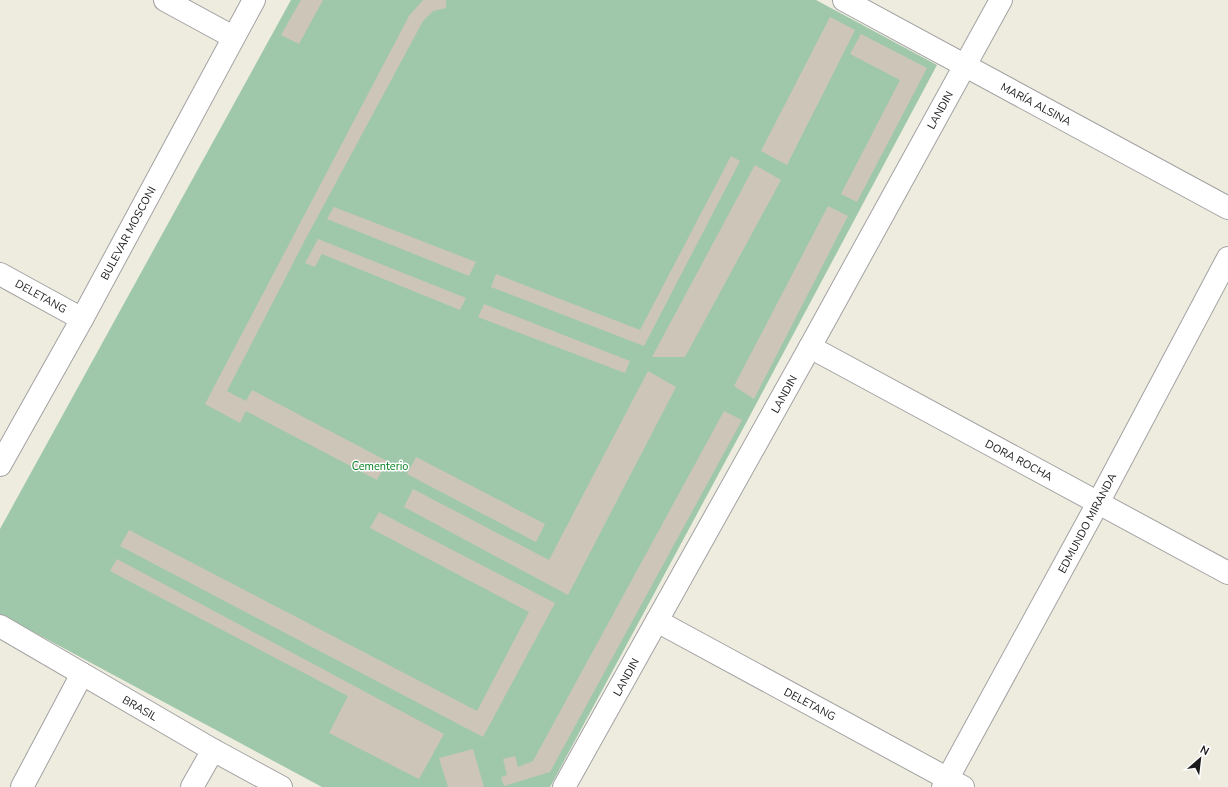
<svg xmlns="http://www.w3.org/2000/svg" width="1228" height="787" font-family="'Nunito Sans',sans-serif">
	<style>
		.cemetery { fill: #9fc8ab }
		.building { fill: #cdc5b8 }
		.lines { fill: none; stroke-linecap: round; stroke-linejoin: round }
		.minor-casing { stroke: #a2a2a2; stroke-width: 24 }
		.minor { stroke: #fff; stroke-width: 22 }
		.labels { text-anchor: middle; stroke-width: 3; stroke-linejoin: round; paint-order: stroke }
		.street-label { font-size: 11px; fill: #1b1b1b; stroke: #fff }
		.park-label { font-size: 11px; fill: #037f1f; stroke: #fff }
	</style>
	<rect width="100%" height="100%" fill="#eeebdf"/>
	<polygon class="cemetery" points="291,0 816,0 937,65 746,423 550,787 322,787 0,614 0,529"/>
	<g class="building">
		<polygon points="301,0 323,0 299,44 281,35"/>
		<polygon points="423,0 446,0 446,8 433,11 423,21 305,240 227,391 246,401 252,390 387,461 377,480 246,411 240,423 205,404 409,16"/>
		<polygon points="830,17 855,30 787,165 761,151"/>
		<polygon points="861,34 927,68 857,202 841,194 900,80 850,54"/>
		<polygon points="731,156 740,161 644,346 491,287 496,274 640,330"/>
		<polygon points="755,165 781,180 685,357 652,357"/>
		<polygon points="828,206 848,216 754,399 734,386"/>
		<polygon points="334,207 476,262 469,276 327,219"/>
		<polygon points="318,239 466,298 460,310 322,254 315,267 305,263"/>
		<polygon points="484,304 630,361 625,373 478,317"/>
		<polygon points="648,371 676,387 568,595 404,507 413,489 549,560"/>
		<polygon points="724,411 742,420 550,772 504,786 501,777 507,775 503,759 515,756 518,767 533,761"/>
		<polygon points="416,457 545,524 536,542 407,474"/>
		<polygon points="379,512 555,603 483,737 120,546 129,530 477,711 529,612 370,528"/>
		<polygon points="117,559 444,734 419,779 329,733 348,696 110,571"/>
		<polygon points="473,749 484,787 448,787 439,758"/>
	</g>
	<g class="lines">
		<defs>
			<g id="minor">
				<polyline points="165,0 233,37"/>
				<polyline points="844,0 1228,208"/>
				<polyline points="0,274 82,319"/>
				<polyline points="810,347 1228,573"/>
				<polyline points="0,465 82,319 254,0"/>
				<polyline points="657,621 963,787"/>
				<polyline points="0,626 213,750 281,787"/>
				<polyline points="22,787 82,674"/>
				<polyline points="192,787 213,750"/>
				<polyline points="564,787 810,347 1001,0"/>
				<polyline points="943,787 1098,503 1228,258"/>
			</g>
		</defs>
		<use href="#minor" class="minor-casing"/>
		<use href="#minor" class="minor"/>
	</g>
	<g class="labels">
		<g class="street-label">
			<text transform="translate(1036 104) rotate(28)" y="4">MARÍA ALSINA</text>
			<text transform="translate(940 110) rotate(-61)" y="4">LANDIN</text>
			<text transform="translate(128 233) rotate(-62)" y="4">BULEVAR MOSCONI</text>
			<text transform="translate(41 296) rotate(29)" y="4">DELETANG</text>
			<text transform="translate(784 394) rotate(-61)" y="4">LANDIN</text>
			<text transform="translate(1019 460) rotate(28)" y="4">DORA ROCHA</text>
			<text transform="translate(1087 523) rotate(-62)" y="4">EDMUNDO MIRANDA</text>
			<text transform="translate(626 677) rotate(-61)" y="4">LANDIN</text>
			<text transform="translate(810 704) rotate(28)" y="4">DELETANG</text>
			<text transform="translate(140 708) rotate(30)" y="4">BRASIL</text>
		</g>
		<g class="park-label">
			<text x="380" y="470">Cementerio</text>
		</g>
	</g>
	<g transform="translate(1200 759) rotate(28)" stroke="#ffffff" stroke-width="3" paint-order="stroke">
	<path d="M0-3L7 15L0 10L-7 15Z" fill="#1b1b1b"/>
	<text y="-6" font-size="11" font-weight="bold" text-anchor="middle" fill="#1b1b1b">N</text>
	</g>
</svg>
